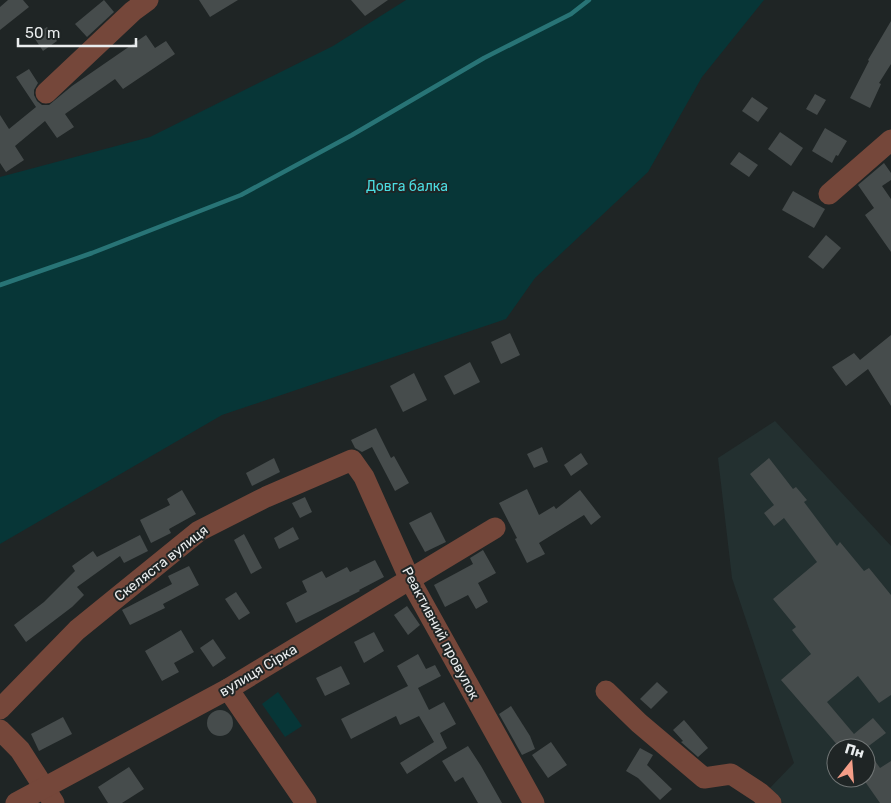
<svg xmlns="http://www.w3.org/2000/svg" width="891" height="803" font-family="Rubik,sans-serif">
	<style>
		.built { fill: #233030; fill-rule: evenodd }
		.green { fill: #073637 }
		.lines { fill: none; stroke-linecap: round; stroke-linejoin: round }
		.stream { stroke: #287476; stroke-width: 4.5 }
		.building { fill: #464c4c }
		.minor { stroke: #75473a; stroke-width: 21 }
		.labels { text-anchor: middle; stroke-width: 4; stroke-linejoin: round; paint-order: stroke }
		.park-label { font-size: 14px; fill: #4bdce1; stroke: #1f2525 }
		.street-label { font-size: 14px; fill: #eaedee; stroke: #1f2525 }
	</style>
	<rect width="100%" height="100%" fill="#1f2525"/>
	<path class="built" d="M775 421 891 546V803H783L768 790 794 763 732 578 718 458ZM836 748H866V778H836Z"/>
	<g class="green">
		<polygon points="406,0 764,0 702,77 648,172 535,278 506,319 222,415 0,544 0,177 150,137 333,46"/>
		<polygon points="278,692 302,726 285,737 262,704"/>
	</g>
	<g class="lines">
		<polyline class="stream" points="0,285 92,253 241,195 352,135 484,58 571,14 589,0"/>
	</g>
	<g class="building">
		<polygon points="8,0 23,0 29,7 0,30 0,7"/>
		<polygon points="104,0 114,12 87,37 75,24"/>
		<polygon points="199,0 238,0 210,17"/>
		<polygon points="351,0 388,0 365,16"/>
		<polygon points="891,21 891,64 879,83 881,84 870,108 850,98 869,61 868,60"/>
		<polygon points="47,27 57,41 43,51 33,36"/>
		<polygon points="146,35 155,48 166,41 175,54 123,89 115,79 65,114 74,127 57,138 45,121 15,146 24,160 6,172 0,163 0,115 9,129 36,107 16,77 29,69 38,83 34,90 34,95 37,101 42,105 49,105 72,86"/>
		<polygon points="815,94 826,100 817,115 806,109"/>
		<polygon points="752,97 768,108 758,122 742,111"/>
		<polygon points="825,128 847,141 838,156 836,155 832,163 812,151"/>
		<polygon points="780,132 803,148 791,166 768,149"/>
		<polygon points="739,152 758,165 749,177 730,164"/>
		<polygon points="884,163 891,173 891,180 882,186 891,199 891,252 865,215 874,208 858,185"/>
		<polygon points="793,191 825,209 814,228 782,210"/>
		<polygon points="826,235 841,248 823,269 808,257"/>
		<polygon points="510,333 520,355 501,364 491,342"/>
		<polygon points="891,335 891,406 868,369 846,386 832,367 854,353 860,360"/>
		<polygon points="470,362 480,382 454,395 444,376"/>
		<polygon points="414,373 427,400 403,412 390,386"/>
		<polygon points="376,428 391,458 394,456 409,483 395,491 372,447 362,452 355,448 351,440"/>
		<polygon points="542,447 548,462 534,468 527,454"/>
		<polygon points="581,453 588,464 571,476 564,465"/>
		<polygon points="274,458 280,472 252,486 246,473"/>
		<polygon points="769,458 793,489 796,487 807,500 804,502 837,546 840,542 864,571 869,568 891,595 891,695 879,703 858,676 827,702 854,734 873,718 886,733 866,748 880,768 891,761 891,803 880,803 866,783 866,748 840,748 781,680 811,654 792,630 796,627 773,599 817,562 784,518 774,526 764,513 774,505 750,474"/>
		<polygon points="527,489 539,515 554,506 556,509 580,490 601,517 591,525 584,515 539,543 545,554 527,563 515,539 517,538 499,503"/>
		<polygon points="182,490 196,514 169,529 171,533 151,543 140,520 170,505 167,499"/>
		<polygon points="305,497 312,512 300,518 292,503"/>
		<polygon points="431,512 446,542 425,552 409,523"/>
		<polygon points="293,527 299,539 279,549 274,538"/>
		<polygon points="244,534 262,568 251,574 234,540"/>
		<polygon points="140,535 148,551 124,563 120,556 77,587 84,595 72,607 26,642 14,625 44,602 75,571 72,566 93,551 97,557"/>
		<polygon points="483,550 496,573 478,583 488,602 476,609 468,595 445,607 434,585 473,564 470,558"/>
		<polygon points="375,560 384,577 359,590 360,591 296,623 286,603 307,592 302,581 322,571 326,578 347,567 350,572"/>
		<polygon points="189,566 199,585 163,604 165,608 130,625 122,610 172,584 168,576"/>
		<polygon points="236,592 250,613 239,620 225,599"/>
		<polygon points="407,606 420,625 408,635 394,615"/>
		<polygon points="181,630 194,652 174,663 179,672 162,681 145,651"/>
		<polygon points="374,632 384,651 364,663 354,642"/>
		<polygon points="213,639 226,658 213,667 200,648"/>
		<polygon points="418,654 426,669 435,665 441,676 418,688 429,710 444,702 456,724 440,733 447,748 407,774 400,763 434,742 419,716 400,725 396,716 351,739 341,719 408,686 397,666"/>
		<polygon points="341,666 350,684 325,696 316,678"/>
		<polygon points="657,682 668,692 651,709 640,699"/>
		<polygon points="511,706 530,736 535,749 522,755 499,714"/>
		<circle cx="220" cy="723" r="13"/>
		<polygon points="63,717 72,734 39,751 31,734"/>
		<polygon points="684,720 708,748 698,757 681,742 683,741 673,730"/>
		<polygon points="551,742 567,765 548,778 532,755"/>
		<polygon points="468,746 481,766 502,803 478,803 463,777 455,782 442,761"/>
		<polygon points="640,748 653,755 647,765 672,789 660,800 638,778 626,771"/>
		<polygon points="129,767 144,789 122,803 108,803 98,787"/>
	</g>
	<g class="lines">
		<g class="minor">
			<polyline points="46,93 133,11 148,0"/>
			<polyline points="829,194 891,140"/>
			<polyline points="228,689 306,803"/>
			<polyline points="606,691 639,723 704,778 731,774 760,793 771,803"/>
			<polyline points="0,709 77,630 199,531 266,497 352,460 364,477 410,580 534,803"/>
			<polyline points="0,730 20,750 54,803"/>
			<polyline points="16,803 228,689 495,528"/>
		</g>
	</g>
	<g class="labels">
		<g class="park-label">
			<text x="407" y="191">Довга балка</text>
		</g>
		<g class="street-label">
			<text transform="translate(161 563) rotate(-38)" y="5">Скеляста вулиця</text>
			<text transform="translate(441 633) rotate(62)" y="5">Реактивний провулок</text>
			<text transform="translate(258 670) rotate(-31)" y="5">вулиця Сірка</text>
		</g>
	</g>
	<g transform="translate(851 763) rotate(17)"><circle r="24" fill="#1f2525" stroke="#707575"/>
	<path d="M0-4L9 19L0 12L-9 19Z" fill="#f49e88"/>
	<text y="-8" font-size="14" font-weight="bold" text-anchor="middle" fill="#eaedee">Пн</text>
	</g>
	<path d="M18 38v8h118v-8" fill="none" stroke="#eaedee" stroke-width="2.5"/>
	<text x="25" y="38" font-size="15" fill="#eaedee" stroke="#1f2525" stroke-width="4" paint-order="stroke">50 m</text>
</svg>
